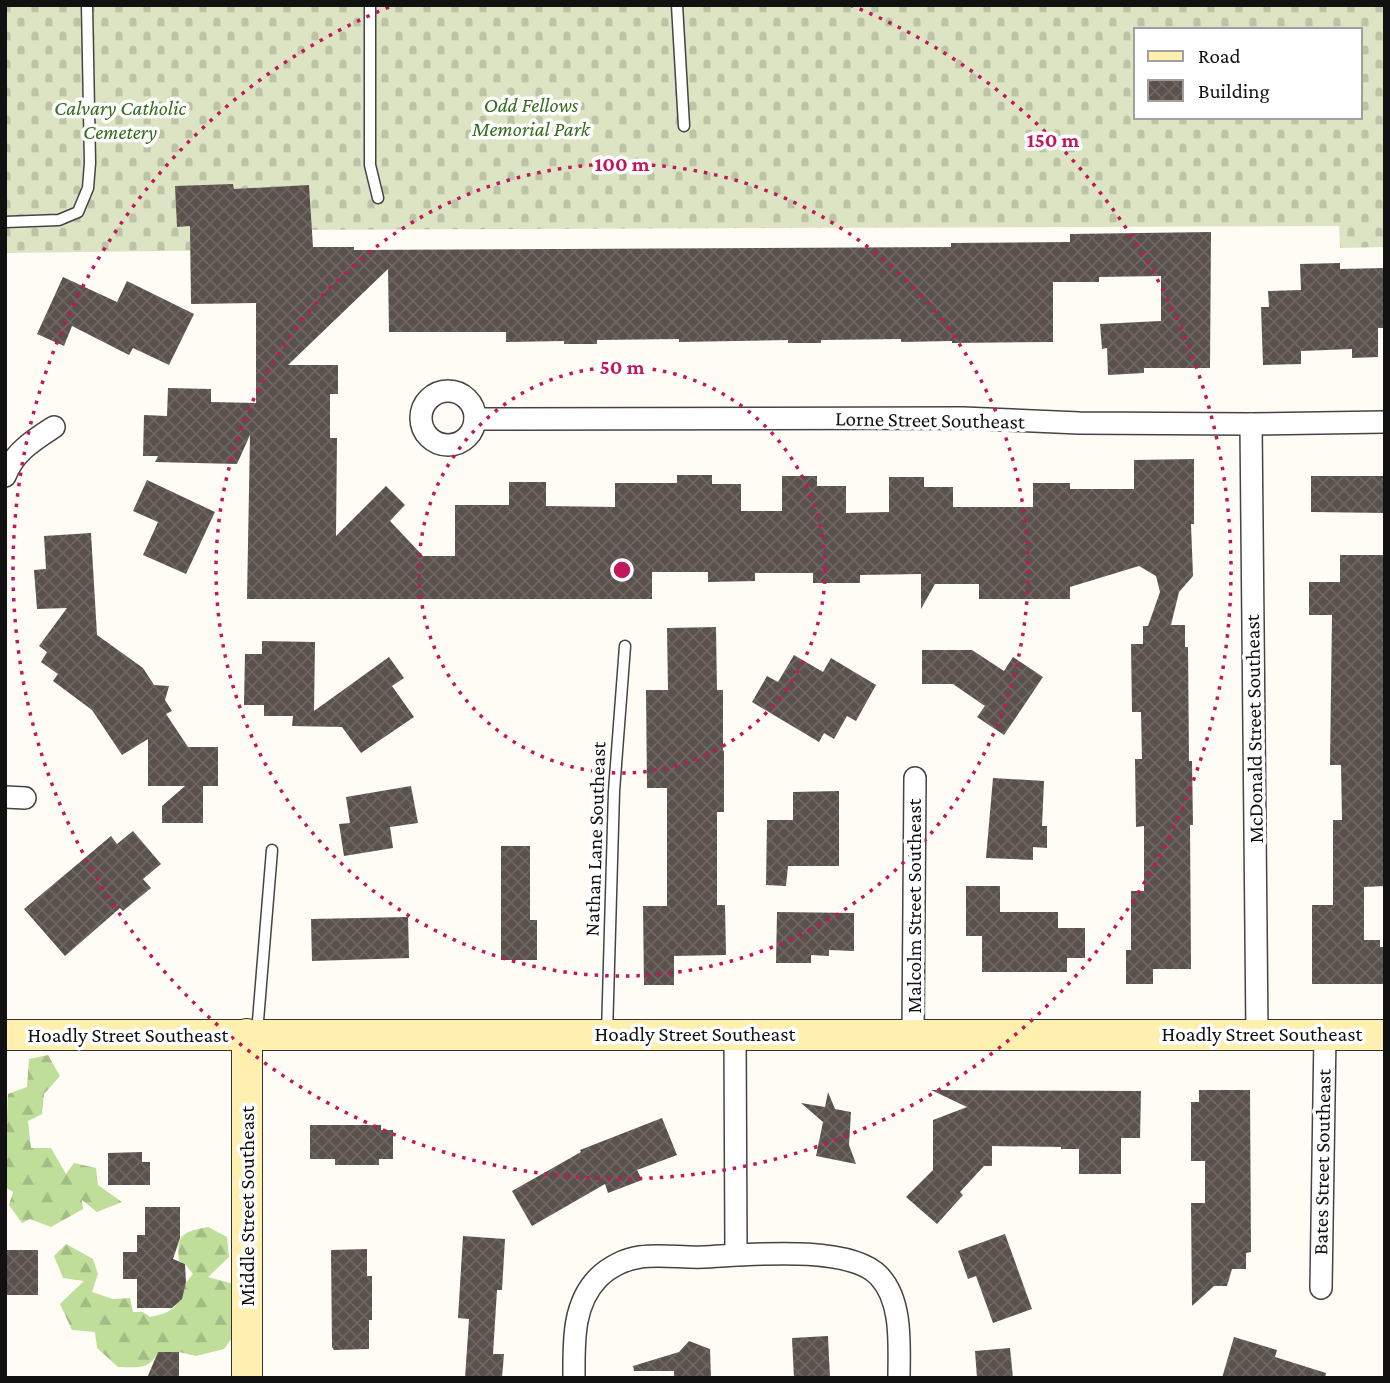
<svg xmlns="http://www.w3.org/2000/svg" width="1390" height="1383" font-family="'Crimson Pro',serif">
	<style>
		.forest { fill: url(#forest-firs) }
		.cemetery { fill: url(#cemetery-stones); fill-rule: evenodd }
		.building { fill: url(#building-cross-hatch) }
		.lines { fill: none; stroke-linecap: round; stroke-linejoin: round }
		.lane-casing { stroke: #444; stroke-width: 13 }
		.street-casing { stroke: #444; stroke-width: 24 }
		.secondary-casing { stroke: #333; stroke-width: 32 }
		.lane { stroke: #fff; stroke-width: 10 }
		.street { stroke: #fff; stroke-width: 21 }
		.secondary { stroke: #fff0b0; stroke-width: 30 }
		.ring { fill: none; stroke: #c2185b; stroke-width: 3.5; stroke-dasharray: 3.5 7 }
		.labels { text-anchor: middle; stroke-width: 7; stroke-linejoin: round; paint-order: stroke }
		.park-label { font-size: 21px; font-style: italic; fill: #346d1d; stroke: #fff }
		.street-label { font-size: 21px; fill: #111; stroke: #fff }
		.centre { fill: #c2185b; stroke: #fff; stroke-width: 3.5 }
		.ring-label { font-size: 21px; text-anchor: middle; font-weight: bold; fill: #c2185b; stroke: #fff; stroke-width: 7; stroke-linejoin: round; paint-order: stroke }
	</style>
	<defs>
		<pattern id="forest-firs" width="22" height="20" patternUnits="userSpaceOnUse" patternTransform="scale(1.75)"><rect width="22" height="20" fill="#bede9a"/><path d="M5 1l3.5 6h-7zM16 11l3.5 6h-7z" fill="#a2bd84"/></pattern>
		<pattern id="cemetery-stones" width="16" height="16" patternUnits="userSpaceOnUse" patternTransform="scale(1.75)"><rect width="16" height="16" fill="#dce4c3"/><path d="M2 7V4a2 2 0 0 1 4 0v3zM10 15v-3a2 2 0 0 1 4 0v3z" fill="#bcc3a6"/></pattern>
		<pattern id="building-cross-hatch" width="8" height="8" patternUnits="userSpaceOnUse" patternTransform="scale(1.75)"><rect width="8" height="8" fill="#5a514d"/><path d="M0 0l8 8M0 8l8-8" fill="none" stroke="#6d6662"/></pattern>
	</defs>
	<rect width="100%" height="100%" fill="#fffcf5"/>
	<g class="forest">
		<polygon points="48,1055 60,1076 44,1094 42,1114 28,1121 31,1148 51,1148 66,1174 74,1163 96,1168 98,1185 122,1202 97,1212 82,1200 83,1209 51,1227 30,1219 22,1223 9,1205 13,1192 5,1187 5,1117 7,1118 8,1094 27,1087 29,1059"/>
		<path d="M208 1227 227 1237 229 1257 208 1277 237 1285 252 1311 224 1349 196 1356 179 1352H158C149 1371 136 1367 118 1367L97 1348 95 1332 72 1330 60 1304 84 1281 63 1278 54 1256 66 1244 93 1259 98 1274 92 1292 113 1299 130 1298 133 1312H143L150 1317C189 1310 173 1295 193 1274L185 1264 179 1261C176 1234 183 1232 208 1227Z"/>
	</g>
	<path class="cemetery" d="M5 5H1385V247L1340 248 1339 226 237 230V250L5 253ZM1136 30H1360V117H1136Z"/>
	<g class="building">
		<polygon points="233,184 234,189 309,185 313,247 354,247 354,250 951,247 951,243 1070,242 1070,234 1211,232 1210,368 1144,368 1144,373 1108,375 1107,348 1102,349 1100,324 1161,321 1161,276 1099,277 1099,282 1053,282 1053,342 952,343 952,341 901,342 901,339 821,340 821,343 788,343 788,340 679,342 679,339 597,340 597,344 564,344 564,341 506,342 506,332 389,332 388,269 288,365 338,365 338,394 330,394 330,438 337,438 336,536 386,486 405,505 390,521 423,556 455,556 455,505 509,505 509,482 546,482 546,506 615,507 615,483 677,483 677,475 712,475 712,484 741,484 741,511 782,511 782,476 817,476 817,486 846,486 846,513 889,512 889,477 924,477 924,487 953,487 953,507 1033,507 1033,483 1070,483 1070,489 1134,489 1134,460 1194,459 1194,524 1191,524 1193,576 1179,592 1171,625 1185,625 1185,647 1188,647 1189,761 1192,761 1193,825 1190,825 1191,969 1153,969 1153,984 1126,984 1126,950 1131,950 1131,891 1144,891 1144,826 1136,827 1135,759 1142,759 1141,712 1132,712 1131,644 1143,644 1143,626 1148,626 1160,592 1156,576 1139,566 1070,587 1070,599 979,599 979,584 935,584 921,609 921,574 860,575 860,583 813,583 813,573 755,573 755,581 708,582 708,572 652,572 652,599 247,599 250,435 237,464 155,462 158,456 143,456 144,415 167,416 168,388 211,389 211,402 256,403 256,303 191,304 190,226 177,227 175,186"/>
		<polygon points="1340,263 1340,269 1385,268 1385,328 1378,328 1378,357 1352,358 1352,349 1301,351 1301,364 1263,365 1261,307 1269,307 1268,291 1301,290 1300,264"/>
		<polygon points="63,277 117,302 127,281 194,314 169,365 133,348 129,355 72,326 64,346 37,334"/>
		<polygon points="1311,476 1385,476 1385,513 1311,512"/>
		<polygon points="147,480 215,512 186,574 143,555 158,522 133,511"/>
		<polygon points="91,533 97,635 143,668 154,685 169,686 165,700 172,711 166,714 188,747 218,747 218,786 203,786 203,823 162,823 162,806 185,786 148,786 148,739 122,755 92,710 53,681 58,674 41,662 47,652 39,646 67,608 37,609 34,570 46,569 44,536"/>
		<polygon points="1340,555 1385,555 1385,886 1364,887 1364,940 1380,940 1380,947 1385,947 1385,984 1312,984 1312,905 1333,905 1333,820 1342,820 1341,765 1330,765 1332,615 1309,615 1309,582 1340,582"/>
		<polygon points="716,627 717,690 723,690 723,751 724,750 724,812 717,812 717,905 725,905 726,955 674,956 674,985 644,985 643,906 667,906 667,788 647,788 646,690 668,690 667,628"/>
		<polygon points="262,641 315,642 314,711 389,657 404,678 392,686 414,717 361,753 342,727 292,726 293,716 264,716 264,705 244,705 245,654 262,654"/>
		<polygon points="922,650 972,650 1004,671 1013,657 1043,677 1004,735 977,717 985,706 953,684 922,684"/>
		<polygon points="794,655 823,672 831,658 876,685 856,721 847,716 834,739 824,733 819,742 752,702 767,676 778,682"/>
		<polygon points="993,778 1044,781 1042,826 1047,826 1047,848 1033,847 1033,860 986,858"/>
		<polygon points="411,786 418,823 390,827 393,848 344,856 339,824 350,823 346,797"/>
		<polygon points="839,791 839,866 788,866 786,886 766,885 767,820 793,820 793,792"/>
		<polygon points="133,831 161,864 143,879 151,888 123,911 120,908 65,956 24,909 111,836 117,844"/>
		<polygon points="501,846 530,846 530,920 537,920 537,960 501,960"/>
		<polygon points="966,886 1000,886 1000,912 1058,912 1058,928 1085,928 1085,958 1067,958 1067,972 982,972 982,936 966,936"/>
		<polygon points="777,912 854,913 854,951 829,950 829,956 811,955 811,963 776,963"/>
		<polygon points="408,917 409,958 312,961 311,919"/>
		<polygon points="931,1090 1141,1091 1140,1138 1121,1138 1121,1174 1079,1174 1079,1149 1061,1149 1061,1147 992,1146 992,1166 984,1166 960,1192 963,1195 937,1224 906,1197 933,1170 933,1120 967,1107"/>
		<polygon points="1199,1090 1250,1090 1251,1252 1246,1253 1246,1269 1232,1269 1227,1286 1214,1286 1192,1306 1191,1203 1205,1203 1205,1161 1191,1161 1191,1102 1199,1102"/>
		<polygon points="828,1092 835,1109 851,1112 849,1145 856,1164 816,1156 823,1122 801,1103 825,1107"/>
		<polygon points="662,1118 677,1155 637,1170 642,1180 608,1193 605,1184 532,1226 512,1191 581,1152 580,1150"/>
		<polygon points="310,1125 381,1125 381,1130 393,1130 393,1159 379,1159 379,1165 335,1165 335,1159 310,1159"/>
		<polygon points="142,1152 142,1162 150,1162 150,1185 108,1185 108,1153"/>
		<polygon points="145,1207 180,1207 180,1238 173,1259 185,1264 186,1282 182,1299 172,1308 137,1308 137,1279 123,1279 123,1252 137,1252 137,1235 145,1235"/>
		<polygon points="1005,1234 1032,1309 993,1323 976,1276 968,1279 958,1251"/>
		<polygon points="463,1236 505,1239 502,1290 497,1290 493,1354 504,1354 502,1378 465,1378 469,1319 458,1318"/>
		<polygon points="367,1249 367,1276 372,1276 372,1320 369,1320 369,1349 334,1350 332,1347 331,1250"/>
		<rect x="5" y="1250" width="33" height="45"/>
		<polygon points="828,1336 830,1378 794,1378 792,1338"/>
		<polygon points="1234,1337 1277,1350 1275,1357 1326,1373 1325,1378 1222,1378"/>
		<polygon points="689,1341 710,1349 711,1378 674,1378 674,1371 634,1371 633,1366 679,1352"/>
		<polygon points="1010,1348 1013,1378 977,1378 975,1351"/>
		<polygon points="158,1352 179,1352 179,1378 147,1378"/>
	</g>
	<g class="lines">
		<defs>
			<g id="lane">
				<polyline points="370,5 370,165 378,198"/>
				<polyline points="677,5 684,126"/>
				<polyline points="5,222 59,220 78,212 88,188 90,163 87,5"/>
				<polyline points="257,1033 272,850"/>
				<polyline points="607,1034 614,791 625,646"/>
			</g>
			<g id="street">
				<circle cx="448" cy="418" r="27"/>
				<polyline points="475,419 963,418 1079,423 1251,424 1385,422"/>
				<polyline points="1251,424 1257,1034"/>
				<path d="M5 476C14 452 34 440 54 427"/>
				<polyline points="5,797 25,798"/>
				<polyline points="735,1034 736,1253"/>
				<polyline points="913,1034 915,778"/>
				<polyline points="1321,1288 1325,1035"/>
				<path d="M574 1378C574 1343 572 1305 598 1278 609 1267 625 1259 640 1257 661 1254 683 1258 704 1257 746 1255 849 1244 879 1276 903 1301 899 1346 899 1378"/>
			</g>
			<g id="secondary">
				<polyline points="247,1034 247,1378"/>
				<polyline points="5,1035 1385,1035"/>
			</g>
		</defs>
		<use href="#lane" class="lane-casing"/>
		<use href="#street" class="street-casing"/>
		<use href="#secondary" class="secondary-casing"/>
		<use href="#lane" class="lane"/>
		<use href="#street" class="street"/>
		<use href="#secondary" class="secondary"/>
	</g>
	<g class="ring">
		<circle cx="622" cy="570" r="203"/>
		<circle cx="622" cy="570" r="406"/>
		<path d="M850 5A609 609 0 1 1 394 5"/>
	</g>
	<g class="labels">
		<g class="park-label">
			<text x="531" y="112">Odd Fellows<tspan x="531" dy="24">Memorial Park</tspan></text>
			<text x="120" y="115">Calvary Catholic<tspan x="120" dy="24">Cemetery</tspan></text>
		</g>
		<g class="street-label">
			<text transform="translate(930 420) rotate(1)" y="7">Lorne Street Southeast</text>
			<text transform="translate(1254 729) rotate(-91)" y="7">McDonald Street Southeast</text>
			<text transform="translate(595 839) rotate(-88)" y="7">Nathan Lane Southeast</text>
			<text transform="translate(914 906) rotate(-90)" y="7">Malcolm Street Southeast</text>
			<text x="695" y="1041">Hoadly Street Southeast</text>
			<text x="1262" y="1041">Hoadly Street Southeast</text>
			<text x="128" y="1042">Hoadly Street Southeast</text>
			<text transform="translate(1322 1162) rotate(-89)" y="7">Bates Street Southeast</text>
			<text transform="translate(247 1206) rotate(-90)" y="7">Middle Street Southeast</text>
		</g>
	</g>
	<circle cx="622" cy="570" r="10" class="centre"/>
	<g class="ring-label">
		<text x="1053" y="147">150 m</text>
		<text x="622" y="171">100 m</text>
		<text x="622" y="374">50 m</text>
	</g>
	<rect width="1390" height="1383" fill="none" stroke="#111111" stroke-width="14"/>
	<rect x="1134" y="28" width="228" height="91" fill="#ffffff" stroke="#a0a0a0" stroke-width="2"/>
	<rect x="1148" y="51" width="35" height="10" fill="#fff0b0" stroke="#a0a0a0" stroke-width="2"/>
	<text x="1198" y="63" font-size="21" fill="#111111">Road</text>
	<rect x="1148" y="80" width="35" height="21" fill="url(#building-cross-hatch)" stroke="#a0a0a0" stroke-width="2"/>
	<text x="1198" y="98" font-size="21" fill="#111111">Building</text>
</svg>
